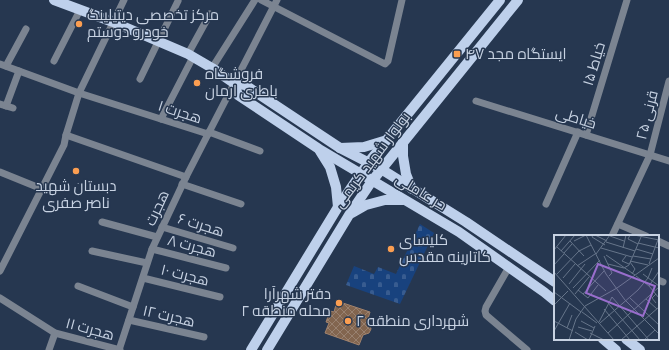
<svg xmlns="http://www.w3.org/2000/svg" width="669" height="350" font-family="'PT Sans Narrow',Cairo,sans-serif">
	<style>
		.cemetery { fill: url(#cemetery-stones) }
		.building { fill: url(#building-cross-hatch); stroke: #a1826c }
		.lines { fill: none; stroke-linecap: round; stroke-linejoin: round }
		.minor { stroke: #7b8491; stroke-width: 7 }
		.major { stroke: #bed0eb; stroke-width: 10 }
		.poi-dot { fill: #fb9e51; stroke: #263750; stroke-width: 1.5 }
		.labels { text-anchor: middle; stroke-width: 3; stroke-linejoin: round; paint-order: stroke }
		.poi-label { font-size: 15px; fill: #c7d2e2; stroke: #263750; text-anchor: start }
		.street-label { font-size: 15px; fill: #c7d2e2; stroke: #263750 }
		.inset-road { fill: none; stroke: #66758a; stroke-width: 1 }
		.view { fill: #996ecd; fill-opacity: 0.15; stroke: #996ecd; stroke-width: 2 }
		.inset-edge { fill: none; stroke: #c7d2e2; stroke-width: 2 }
	</style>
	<defs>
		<pattern id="cemetery-stones" width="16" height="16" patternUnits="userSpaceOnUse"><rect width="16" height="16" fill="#18427e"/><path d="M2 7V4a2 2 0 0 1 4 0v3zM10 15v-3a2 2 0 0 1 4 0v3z" fill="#385c90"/></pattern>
		<pattern id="building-cross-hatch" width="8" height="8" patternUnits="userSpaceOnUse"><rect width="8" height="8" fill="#82654f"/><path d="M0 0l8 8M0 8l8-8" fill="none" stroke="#988170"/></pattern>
	</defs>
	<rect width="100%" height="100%" fill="#263750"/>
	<polygon class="cemetery" points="420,224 434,233 400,304 346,285 354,266 374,274 378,267 396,274"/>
	<polygon class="building" points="337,301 370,312 367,322 370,325 371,329 369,333 363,335 359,345 325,333 329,323 326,322 330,311 334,312"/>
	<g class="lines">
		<g class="minor">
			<polyline points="261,0 385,64 388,61 402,0"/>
			<polyline points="188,54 210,14"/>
			<polyline points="54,61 80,10"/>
			<polyline points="0,64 79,93 208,134"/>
			<polyline points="6,66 26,29"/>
			<polyline points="212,68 255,0"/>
			<polyline points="140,79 178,1"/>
			<polyline points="476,101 669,161"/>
			<polyline points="0,104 13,108"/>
			<polyline points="6,106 19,71"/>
			<polyline points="161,119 193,57"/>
			<polyline points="209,132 260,151"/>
			<polyline points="66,135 186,177"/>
			<polyline points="586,135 627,0"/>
			<polyline points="0,172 42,189"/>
			<polyline points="182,184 241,204"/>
			<polyline points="546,204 578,132"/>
			<polyline points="102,222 157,237"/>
			<polyline points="618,224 646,236"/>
			<polyline points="162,227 233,248"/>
			<polyline points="612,236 650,155 669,81"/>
			<polyline points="658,241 669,246"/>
			<polyline points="152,249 226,268"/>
			<polyline points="92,251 147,263"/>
			<polyline points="509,267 486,307 485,311 486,315 527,350"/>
			<polyline points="0,271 64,145 66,135 79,93 124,0"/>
			<polyline points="143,278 220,297"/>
			<polyline points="658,280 663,282"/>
			<polyline points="78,286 133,307"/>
			<polyline points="0,298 55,333 120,350"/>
			<polyline points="129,320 204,337"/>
			<polyline points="49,350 55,333"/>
			<polyline points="119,350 152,249 186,177 277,0"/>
		</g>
		<g class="major">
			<polyline points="54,0 113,22 188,54 212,68 234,83 245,85 340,148 381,169 466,222 555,282"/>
			<polyline points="234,83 238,95 319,149 459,232 544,292 555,301"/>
			<polyline points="403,142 403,156 406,174 412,189"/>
			<polyline points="340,148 364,147 387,140"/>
			<polyline points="320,151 330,167 336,187 338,207"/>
			<polyline points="352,213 366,205 385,200 403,200"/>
			<polyline points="603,339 616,350"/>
			<polyline points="626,339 640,350"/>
			<polyline points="251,350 338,207 368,163 500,0"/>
			<polyline points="267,350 349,215 372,181 518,0"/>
		</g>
	</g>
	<g class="poi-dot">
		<circle cx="79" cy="24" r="4"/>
		<rect x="453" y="50" width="8" height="8" rx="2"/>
		<circle cx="197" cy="83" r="4"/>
		<circle cx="76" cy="171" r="4"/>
		<circle cx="391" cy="249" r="4"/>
		<circle cx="339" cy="303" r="4"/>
		<circle cx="348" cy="321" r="4"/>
	</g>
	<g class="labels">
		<g class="poi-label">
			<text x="87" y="20">مرکز تخصصی دیتیلینگ<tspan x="87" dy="17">خودرو دوستم</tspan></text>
			<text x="465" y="59">ایستگاه مجد ۴۷</text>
			<text x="205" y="79">فروشگاه<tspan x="205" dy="17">باطری ارمان</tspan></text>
			<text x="76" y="191" text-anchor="middle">دبستان شهید<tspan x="76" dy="17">ناصر صفری</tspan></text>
			<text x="399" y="245">کلیسای<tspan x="399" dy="17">کاتارینه مقدس</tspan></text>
			<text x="331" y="299" text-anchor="end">دفتر شهرآرا<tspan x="331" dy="17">محله منطقه ۲</tspan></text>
			<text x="356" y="326">شهرداری منطقه ۲</text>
		</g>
		<g class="street-label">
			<text transform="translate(594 64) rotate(-73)" y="5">خیاط ۱۵</text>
			<text transform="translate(180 112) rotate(18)" y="5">هجرت ۱</text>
			<text transform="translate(647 115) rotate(-76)" y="5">قرنی ۲۵</text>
			<text transform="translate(576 118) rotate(17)" y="5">خیاطی</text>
			<text transform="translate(372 160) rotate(-53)" y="5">بولوار شهید کریمی</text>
			<text transform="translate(421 192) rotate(31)" y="5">حر عاملی</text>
			<text transform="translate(157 208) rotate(-65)" y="5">هجرت</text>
			<text transform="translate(201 225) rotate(17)" y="5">هجرت ۶</text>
			<text transform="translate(192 246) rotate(15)" y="5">هجرت ۸</text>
			<text transform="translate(185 275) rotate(14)" y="5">هجرت ۱۰</text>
			<text transform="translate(169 316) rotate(13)" y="5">هجرت ۱۲</text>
			<text transform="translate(90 329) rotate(15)" y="5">هجرت ۱۱</text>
		</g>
	</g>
	<g transform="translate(554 235)">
		<rect width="105" height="105" fill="#263750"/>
		<path class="inset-road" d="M32 0 52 39 71 65 105 99M39 0 38 2 51 10M41 0 53 6M76 0 74 4 84 9M80 0 105 5M56 1 70 6M16 6 30 21M20 6 32 0M52 7 81 16M84 8 105 13M3 12 52 56M47 13 78 22M69 13 72 0M82 14 99 19M0 15 12 0M7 16 21 0M10 18 18 9M42 19 56 0M52 20 81 40M50 21 58 38 55 41M72 21 68 26 75 29M79 21 97 24M76 26 94 30M76 27 81 34 78 39M54 29 70 33 75 30 87 2M95 29 105 2M0 30 10 19M23 31 41 19M0 37 60 105M3 39 25 16 37 10M89 39 105 51M82 41 95 51 105 63M9 43 21 29M15 49 31 29M95 51 105 36M19 53 46 25M24 55 34 63 44 50M0 57 27 77M21 59 35 42M29 59 50 36M102 59 98 63 102 68M76 63 105 90M92 64 103 74M54 68 86 105M0 70 14 56M50 74 76 105M28 77 43 88M0 86 19 96M27 86 40 93M45 87 58 62 95 105M46 88 84 55 94 43 98 33M24 92 38 96M13 93 18 80M0 96 16 68M21 97 34 105M36 98 50 105M54 98 105 52M15 105 22 84 31 71 63 53 105 23M35 105 41 91M67 105 105 72M90 105 101 95"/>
		<path class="view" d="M44 29 101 51 89 81 32 58Z"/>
		<rect width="105" height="105" class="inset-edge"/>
	</g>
</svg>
